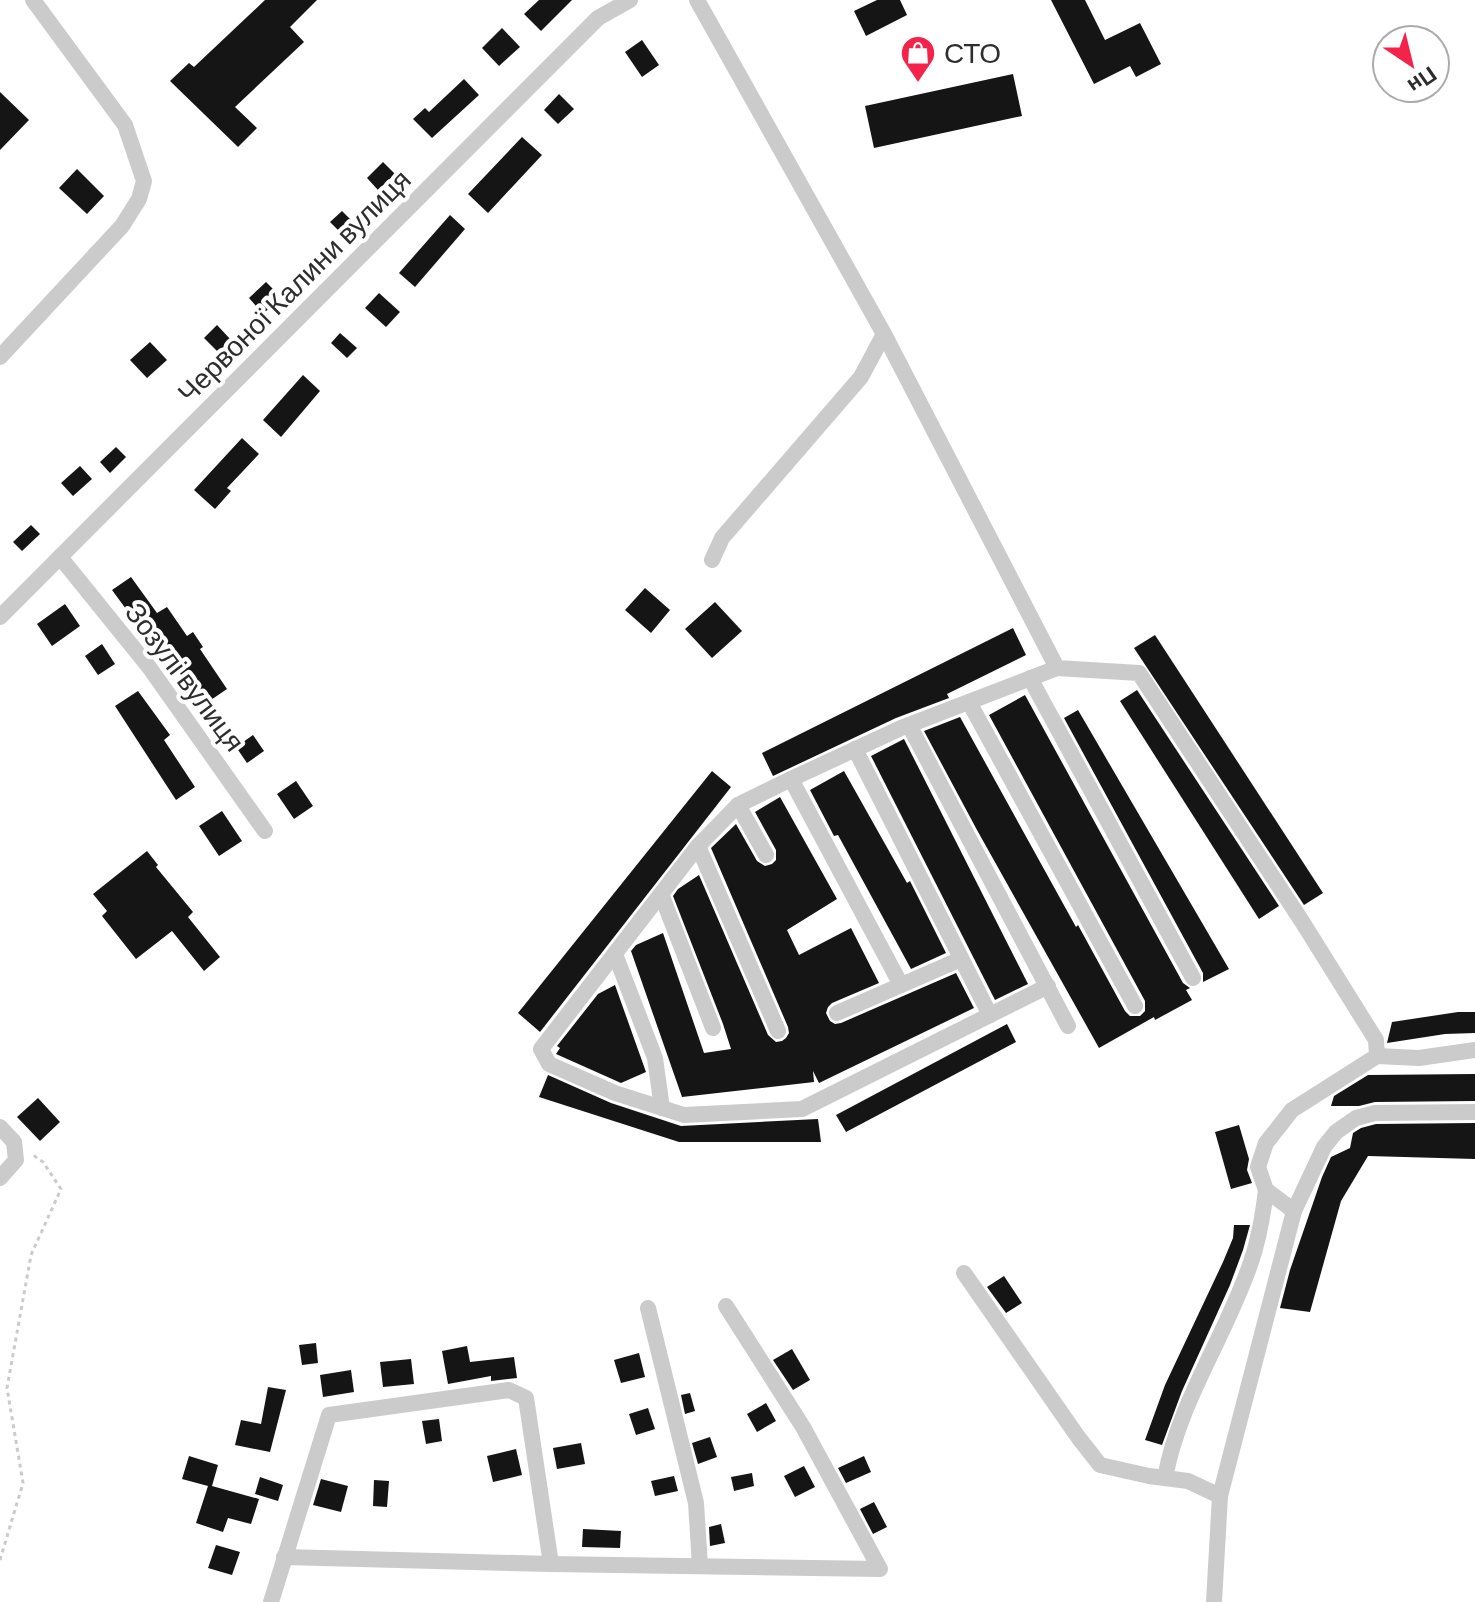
<svg xmlns="http://www.w3.org/2000/svg" width="1475" height="1602" font-family="Barlow,sans-serif">
	<style>
		.building { fill: #151515 }
		.lines { fill: none; stroke-linecap: round; stroke-linejoin: round }
		.path { stroke: #cbcbcb; stroke-width: 3; stroke-dasharray: 4 4; stroke-linecap: butt }
		.minor { stroke: #cbcbcb; stroke-width: 16 }
		.labels { text-anchor: middle; stroke-width: 8; stroke-linejoin: round; paint-order: stroke }
		.poi-label { font-size: 28px; fill: #2e2e2e; stroke: #fff; text-anchor: start }
		.street-label { font-size: 28px; fill: #2e2e2e; stroke: #fff }
	</style>
	<rect width="100%" height="100%" fill="#fff"/>
	<g class="building">
		<polygon points="265,0 317,0 290,27 304,42 235,107 257,128 238,147 170,81 189,63 194,67"/>
		<polygon points="539,0 572,0 541,31 524,14"/>
		<polygon points="877,0 900,0 907,15 866,36 854,11"/>
		<polygon points="1051,0 1085,0 1105,40 1140,23 1161,64 1136,77 1130,66 1094,84"/>
		<polygon points="502,28 520,47 499,66 482,48"/>
		<polygon points="642,40 659,65 642,77 625,52"/>
		<polygon points="1013,74 1022,116 874,148 865,106"/>
		<polygon points="464,79 479,95 432,138 413,119 425,108 429,112"/>
		<polygon points="0,92 29,120 0,150"/>
		<polygon points="559,94 574,109 558,124 544,110"/>
		<polygon points="522,137 542,155 488,213 468,194"/>
		<polygon points="383,162 395,174 378,190 367,178"/>
		<polygon points="77,169 104,196 87,214 59,188"/>
		<polygon points="342,211 355,224 343,235 330,222"/>
		<polygon points="450,215 465,229 415,287 399,273"/>
		<polygon points="266,282 281,297 263,314 249,298"/>
		<polygon points="379,293 400,312 386,327 365,308"/>
		<polygon points="217,325 232,341 219,353 204,338"/>
		<polygon points="340,333 357,348 347,358 331,343"/>
		<polygon points="150,342 167,360 147,378 130,360"/>
		<polygon points="303,375 320,391 281,437 263,420"/>
		<polygon points="242,438 259,454 227,488 231,491 215,509 194,490"/>
		<polygon points="116,447 126,457 110,473 100,462"/>
		<polygon points="80,466 92,479 73,496 61,483"/>
		<polygon points="31,525 40,534 22,551 13,542"/>
		<polygon points="131,577 157,613 167,607 187,636 193,632 203,647 200,649 227,689 202,706 175,666 172,668 152,639 150,640 128,608 126,609 112,590"/>
		<polygon points="645,588 670,610 651,633 625,610"/>
		<polygon points="715,602 742,631 712,658 685,629"/>
		<polygon points="65,604 80,626 52,646 37,624"/>
		<polygon points="1013,628 1026,655 947,694 949,698 896,718 773,776 762,753"/>
		<polygon points="1155,635 1323,893 1304,905 1134,648"/>
		<polygon points="102,644 115,664 98,675 85,656"/>
		<polygon points="1137,690 1279,906 1259,919 1120,701"/>
		<polygon points="138,691 170,735 164,740 195,787 176,800 115,706"/>
		<polygon points="1025,695 1183,983 1190,988 1186,990 1192,1000 1155,1020 1154,1017 1099,1048 977,830 924,731 960,717 1076,927 1078,925 1125,1011 1130,1016 1140,1016 1145,1011 1145,1001 989,715"/>
		<polygon points="1078,710 1229,969 1203,982 1203,973 1064,718"/>
		<polygon points="253,735 264,751 247,763 236,747"/>
		<polygon points="904,739 1028,984 995,1000 871,756"/>
		<polygon points="712,771 731,787 540,1032 518,1013"/>
		<polygon points="844,771 907,883 910,881 946,953 911,969 838,835 834,836 810,790"/>
		<polygon points="296,781 313,806 294,819 277,794"/>
		<polygon points="780,797 837,899 787,930 799,955 851,928 879,983 832,1003 828,1007 826,1013 830,1021 835,1024 841,1023 956,973 974,1008 819,1083 813,1071 814,1082 682,1097 631,951 636,945 663,933 704,1053 731,1049 723,1024 673,896 678,889 699,875 768,1035 776,1042 782,1041 786,1038 789,1033 788,1027 711,848 736,824 757,861 765,866 772,864 776,860 776,850 755,812"/>
		<polygon points="222,811 242,841 219,856 199,826"/>
		<polygon points="147,851 158,865 156,867 193,912 188,917 220,957 204,971 172,931 136,959 102,916 107,911 93,894"/>
		<polygon points="615,985 646,1072 621,1083 556,1054 560,1048 557,1046 598,994"/>
		<polygon points="1458,1012 1475,1012 1475,1033 1445,1034 1387,1043 1392,1022"/>
		<polygon points="1007,1024 1016,1042 846,1132 836,1115"/>
		<polygon points="1475,1074 1475,1101 1375,1102 1359,1106 1331,1106 1334,1096 1368,1075"/>
		<polygon points="548,1075 611,1103 681,1126 818,1119 821,1142 679,1142 539,1097"/>
		<polygon points="38,1098 60,1122 40,1141 17,1117"/>
		<polygon points="1475,1123 1475,1159 1368,1156 1341,1201 1310,1312 1280,1308 1290,1270 1322,1177 1331,1157 1350,1148 1353,1133 1361,1128 1376,1124"/>
		<polygon points="1239,1125 1249,1159 1247,1170 1252,1183 1231,1189 1215,1132"/>
		<polygon points="1234,1225 1250,1225 1243,1250 1230,1285 1182,1391 1162,1445 1145,1440 1165,1385 1223,1262 1233,1238"/>
		<polygon points="1004,1276 1022,1303 1006,1313 987,1287"/>
		<polygon points="316,1343 318,1363 302,1365 299,1345"/>
		<polygon points="467,1346 470,1362 514,1357 517,1378 491,1381 491,1376 448,1384 442,1351"/>
		<polygon points="792,1349 810,1380 793,1390 773,1360"/>
		<polygon points="639,1353 645,1377 621,1383 614,1360"/>
		<polygon points="411,1359 414,1384 383,1387 380,1362"/>
		<polygon points="351,1370 354,1392 323,1397 320,1375"/>
		<polygon points="268,1387 286,1390 270,1452 235,1445 241,1420 261,1424"/>
		<polygon points="690,1393 695,1411 685,1414 681,1395"/>
		<polygon points="766,1403 776,1421 757,1432 747,1414"/>
		<polygon points="648,1408 655,1429 636,1435 629,1414"/>
		<polygon points="439,1419 442,1441 426,1444 422,1421"/>
		<polygon points="710,1437 717,1457 698,1464 692,1443"/>
		<polygon points="581,1443 585,1464 557,1469 553,1448"/>
		<polygon points="516,1449 522,1475 493,1482 487,1456"/>
		<polygon points="189,1456 218,1465 212,1486 259,1499 251,1524 228,1518 223,1532 196,1523 208,1486 182,1479"/>
		<polygon points="864,1456 871,1472 846,1483 838,1468"/>
		<polygon points="804,1466 815,1487 795,1497 784,1476"/>
		<polygon points="752,1473 754,1486 734,1491 731,1477"/>
		<polygon points="674,1476 678,1491 655,1496 651,1481"/>
		<polygon points="260,1477 283,1485 278,1501 255,1494"/>
		<polygon points="321,1479 348,1486 341,1512 313,1505"/>
		<polygon points="374,1480 389,1481 387,1507 373,1506"/>
		<polygon points="874,1502 887,1527 873,1534 860,1509"/>
		<polygon points="721,1524 725,1543 710,1546 709,1527"/>
		<polygon points="583,1529 621,1531 620,1548 582,1547"/>
		<polygon points="216,1545 240,1552 232,1575 208,1568"/>
	</g>
	<g class="lines">
		<polyline class="path" points="0,1560 23,1483 7,1388 31,1255 61,1189 43,1162 33,1155"/>
		<g class="minor">
			<polyline points="697,0 884,334 1057,668 1139,673 1303,923 1376,1040 1377,1056 1292,1110 1266,1143 1258,1167 1266,1190 1294,1211"/>
			<polyline points="0,357 122,226 139,199 144,181 125,125 33,0"/>
			<polyline points="60,557 149,667 265,831"/>
			<polyline points="712,560 722,538 861,377 884,334"/>
			<polyline points="0,617 598,18 630,0"/>
			<polyline points="1030,678 1193,978"/>
			<polyline points="969,702 1135,1006"/>
			<polyline points="909,725 1068,1026"/>
			<polyline points="855,749 990,1015"/>
			<polyline points="791,779 901,985"/>
			<polyline points="738,805 766,855"/>
			<polyline points="698,846 778,1031"/>
			<polyline points="661,894 713,1028"/>
			<polyline points="615,954 655,1058 662,1108"/>
			<polyline points="1048,986 802,1109 684,1115 615,1093 549,1064 541,1049 698,846 738,805 791,779 901,728 1057,668"/>
			<polyline points="837,1013 961,959"/>
			<polyline points="1377,1056 1419,1058 1475,1050"/>
			<polyline points="0,1127 14,1142 16,1160 0,1178"/>
			<polyline points="964,1273 1078,1437 1100,1465 1149,1476 1188,1481 1220,1496"/>
			<polyline points="648,1308 696,1503 700,1566"/>
			<path d="M1165 1478C1179 1401 1226 1336 1251 1262 1259 1239 1263 1215 1266 1190"/>
			<polyline points="284,1557 551,1564 880,1569 803,1427 726,1306"/>
			<polyline points="271,1602 329,1415 509,1390 526,1398 551,1564"/>
			<polyline points="1214,1602 1220,1496 1294,1211 1324,1147 1336,1132 1356,1118 1375,1113 1475,1112"/>
		</g>
	</g>
	<defs>
		<symbol id="shop-pin" viewBox="-11 -11 22 30"><path d="M0 17L-7.5 6A9.5 9.5 0 1 1 7.5 6Z" fill="#f3234a" stroke="#fff"/><path d="M-5-2.5h2.3a2.7 3.5 0 0 1 5.4 0H5L5.5 6h-11ZM-1.5-2.5h3a1.5 2.3 0 0 0-3 0Z" fill="#fff"/></symbol>
	</defs>
	<g fill-rule="evenodd">
		<use href="#shop-pin" x="898" y="33" width="40" height="54"/>
	</g>
	<g class="labels">
		<g class="poi-label">
			<text x="944" y="63">СТО</text>
		</g>
		<g class="street-label">
			<text transform="translate(294 286) rotate(-45)" y="10">Червоної Калини вулиця</text>
			<text transform="translate(185 677) rotate(53)" y="10">Зозулі вулиця</text>
		</g>
	</g>
	<g transform="translate(1411 64) rotate(145)"><circle r="38" fill="#ffffff" stroke="#ababab" stroke-width="2"/>
	<path d="M0-6L14 30L0 20L-14 30Z" fill="#f3234a"/>
	<text y="-12" font-size="22" font-weight="bold" text-anchor="middle" fill="#2e2e2e">Пн</text>
	</g>
</svg>
